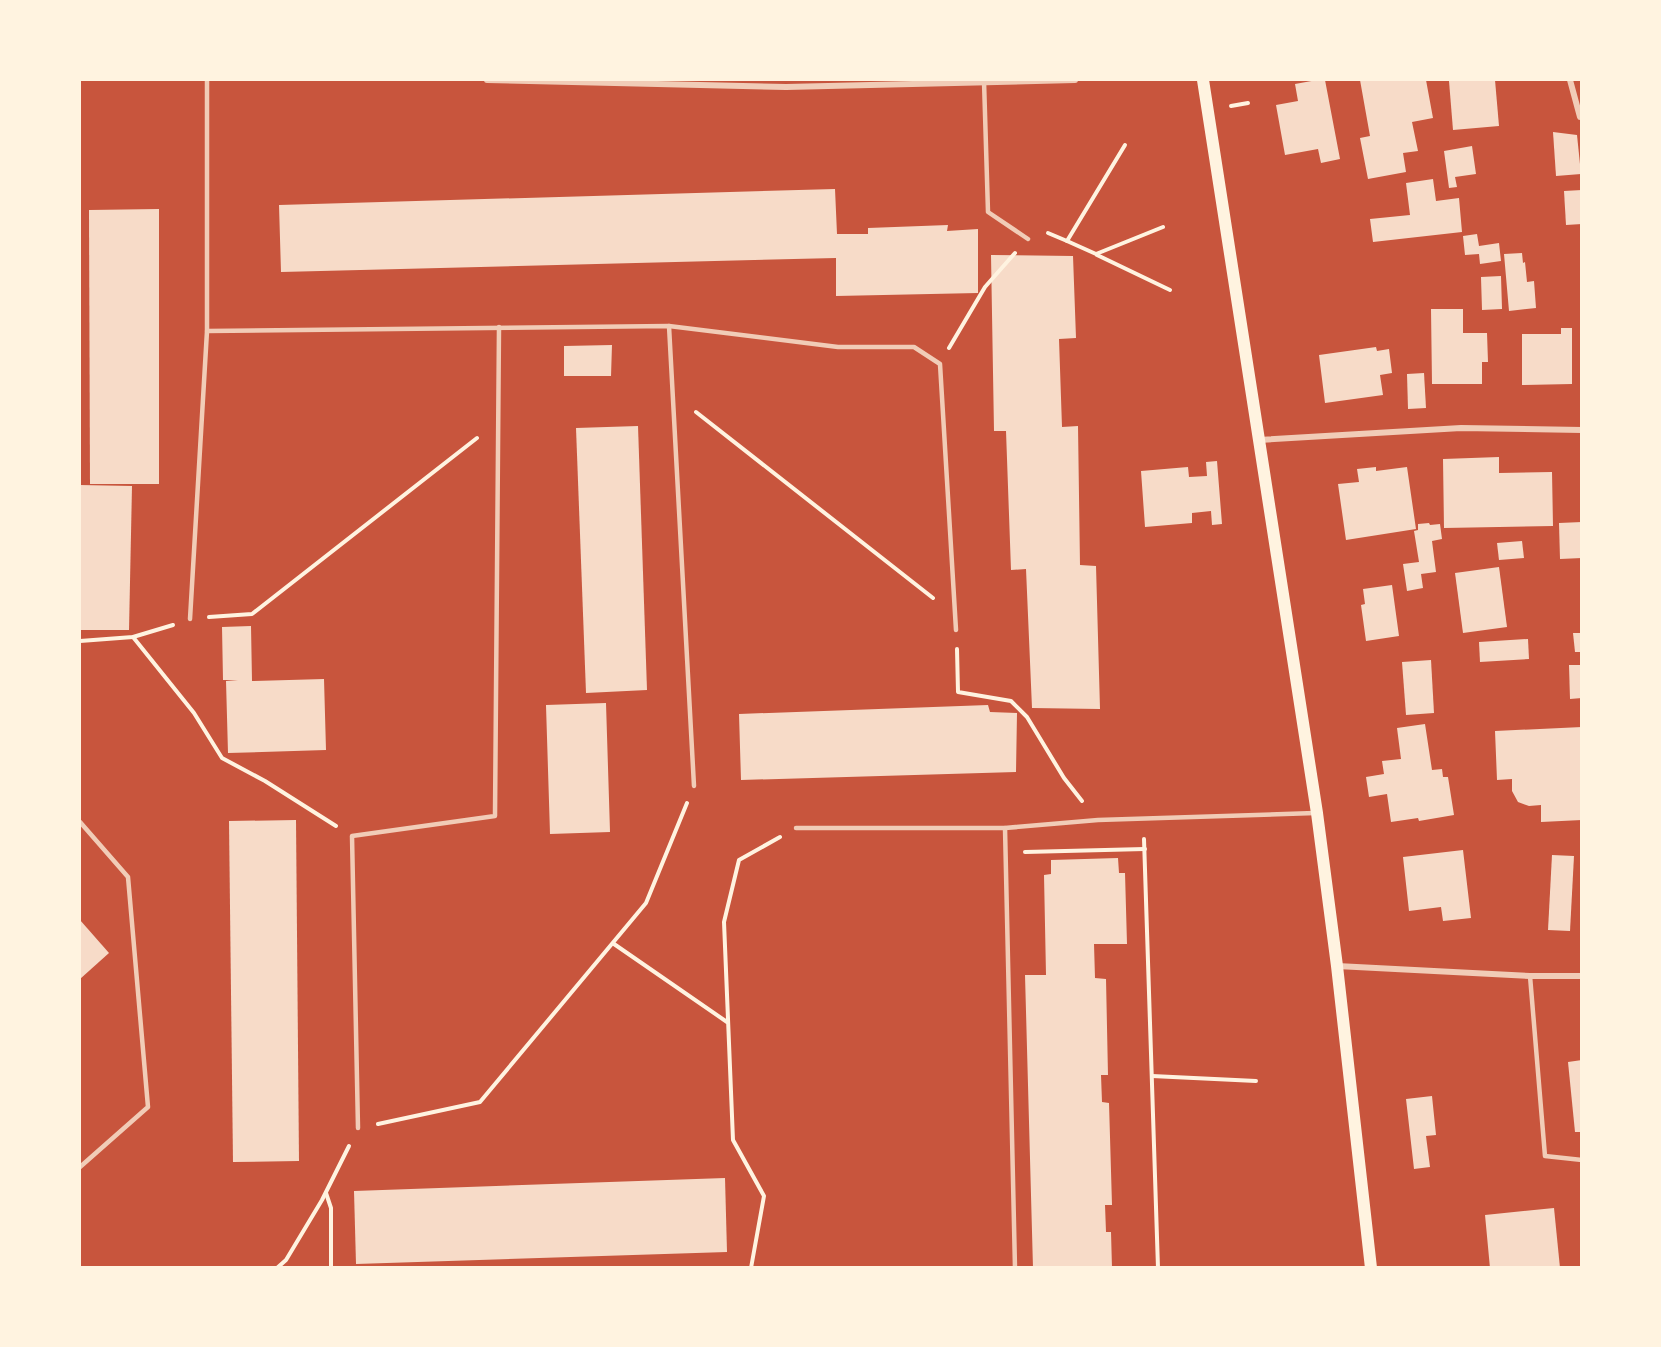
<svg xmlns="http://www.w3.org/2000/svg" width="1661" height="1347" font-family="Mulish,sans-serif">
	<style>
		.building { fill: #f7dbc8 }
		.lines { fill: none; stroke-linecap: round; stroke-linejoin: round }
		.path { stroke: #fff3e0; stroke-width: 4 }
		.service { stroke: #f1ccb7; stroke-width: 4.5 }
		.minor { stroke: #f1ccb7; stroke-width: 6 }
		.secondary { stroke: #fff3e0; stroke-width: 12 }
	</style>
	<rect width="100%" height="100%" fill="#c8553d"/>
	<g class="building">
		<polygon points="1317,80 1325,80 1340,159 1321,163 1318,149 1285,155 1276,105 1298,101 1295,84"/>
		<polygon points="1360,80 1426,80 1433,118 1412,122 1418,151 1403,153 1406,172 1368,179 1360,138 1370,136"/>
		<polygon points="1468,80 1495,80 1499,126 1453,130 1449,81"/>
		<polygon points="1553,132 1577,135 1581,174 1556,176"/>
		<polygon points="1472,146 1476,174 1455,177 1457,187 1449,188 1444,151"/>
		<polygon points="1433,179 1436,201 1459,198 1462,232 1373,242 1370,219 1410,215 1406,183"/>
		<polygon points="835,189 837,234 868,234 868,228 948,225 947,231 978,229 978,293 836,296 836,258 281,272 279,205"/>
		<polygon points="1582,190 1582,224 1566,225 1564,191"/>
		<polygon points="159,209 159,484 90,484 89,210"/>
		<polygon points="1477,234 1479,246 1499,243 1501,261 1480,264 1479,254 1465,255 1463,236"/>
		<polygon points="1522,253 1523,263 1525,262 1527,282 1534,281 1536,308 1509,311 1504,254"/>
		<polygon points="991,255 1073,256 1076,338 1059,339 1062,427 1078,426 1080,565 1096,566 1100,709 1032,708 1026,569 1011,570 1006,431 994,431"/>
		<polygon points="1501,276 1502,309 1482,310 1481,277"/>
		<polygon points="1431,309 1463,309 1463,333 1487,333 1488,362 1482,362 1482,384 1432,384"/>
		<polygon points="1561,328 1572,328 1572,384 1522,385 1522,334 1561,334"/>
		<polygon points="612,345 611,376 564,376 564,346"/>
		<polygon points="1376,347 1377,351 1389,349 1392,373 1380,375 1383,395 1325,403 1319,355"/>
		<polygon points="1424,373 1426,408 1408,409 1407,374"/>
		<polygon points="638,426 647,690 586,693 576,428"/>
		<polygon points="1499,457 1499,473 1552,472 1553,526 1444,528 1443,459"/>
		<polygon points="1217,461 1222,524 1212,525 1211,511 1192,513 1192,523 1145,527 1141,471 1188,467 1189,477 1207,476 1206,462"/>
		<polygon points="1376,467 1376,471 1407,467 1416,529 1346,540 1338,484 1359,482 1357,469"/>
		<polygon points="80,485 132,486 129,630 80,630"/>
		<polygon points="1582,522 1582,558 1560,559 1559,523"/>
		<polygon points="1429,523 1430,525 1440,524 1442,539 1432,541 1436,572 1421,574 1423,588 1407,591 1403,564 1419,562 1414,531 1418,530 1418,524"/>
		<polygon points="1522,541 1524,558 1499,560 1497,543"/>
		<polygon points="1499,567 1507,627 1463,633 1455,573"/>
		<polygon points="1392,585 1399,636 1366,641 1361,605 1365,604 1363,589"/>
		<polygon points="251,626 252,681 324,679 326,750 228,753 226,681 238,680 223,680 222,627"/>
		<polygon points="1573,633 1582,633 1582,652 1575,652"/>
		<polygon points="1528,639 1529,659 1480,662 1479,642"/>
		<polygon points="1431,660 1434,713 1406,715 1402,662"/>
		<polygon points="1569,665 1582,665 1582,698 1570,699"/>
		<polygon points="606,703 610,832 550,834 546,705"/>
		<polygon points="988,705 990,712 1017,713 1016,772 741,780 739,714"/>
		<polygon points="1425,724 1432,770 1442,769 1443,777 1448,777 1454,815 1419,821 1418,818 1391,822 1387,794 1369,797 1366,777 1384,774 1382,761 1401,759 1397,728"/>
		<polygon points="1582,727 1582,820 1541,822 1541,805 1529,806 1518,802 1512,791 1512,779 1497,780 1495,731"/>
		<polygon points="296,820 299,1161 233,1162 229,821"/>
		<polygon points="1463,850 1471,918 1443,921 1441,907 1409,911 1403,857"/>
		<polygon points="1552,855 1574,856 1570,931 1548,930"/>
		<polygon points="1118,858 1119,873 1125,873 1127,944 1094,944 1095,978 1106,979 1108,1075 1101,1075 1102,1102 1109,1103 1112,1205 1105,1205 1106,1232 1111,1232 1112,1268 1033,1268 1025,975 1046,975 1044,875 1051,874 1051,860"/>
		<polygon points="80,920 109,953 80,979"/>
		<polygon points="1582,1060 1582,1132 1575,1132 1568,1062"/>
		<polygon points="1432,1096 1436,1135 1426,1136 1430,1167 1414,1169 1406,1099"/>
		<polygon points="725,1178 727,1252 356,1264 354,1191"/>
		<polygon points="1554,1208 1560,1268 1490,1268 1485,1215"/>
	</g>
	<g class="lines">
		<g class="path">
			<polyline points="1231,106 1248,103"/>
			<polyline points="1048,233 1067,241 1125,145"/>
			<polyline points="1067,241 1096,254 1163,227"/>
			<polyline points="1097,255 1170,290"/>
			<polyline points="949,348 985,287 1015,253"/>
			<polyline points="696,412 933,598"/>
			<polyline points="209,617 252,614 477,438"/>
			<polyline points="133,637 194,713 222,758 265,781 336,826"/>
			<polyline points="80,641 133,637 173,625"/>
			<polyline points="957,649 958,692 1011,701 1027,717 1064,778 1082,801"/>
			<polyline points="1144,839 1158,1268"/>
			<polyline points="1025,852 1145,849"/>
			<polyline points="614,944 727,1022"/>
			<polyline points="1152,1076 1256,1081"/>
			<polyline points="378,1124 480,1102 646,903 687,803"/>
			<polyline points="326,1193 331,1208 331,1268"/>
			<polyline points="277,1268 286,1260 322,1200 349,1146"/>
			<polyline points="751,1268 764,1196 733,1140 724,922 739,860 780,837"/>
		</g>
		<g class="service">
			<polyline points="984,81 988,212 1028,239"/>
			<polyline points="669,326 694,786"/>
			<polyline points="207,331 669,326 838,347 914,347 940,364 956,630"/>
			<polyline points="190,619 207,331 207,80"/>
			<polyline points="80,822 128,877 148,1107 80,1167"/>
			<polyline points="796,828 1005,828 1098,820 1315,813"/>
			<polyline points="1005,828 1015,1268"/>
			<polyline points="1530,976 1545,1156 1582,1160"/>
			<polyline points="358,1128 352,836 495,816 499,327"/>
		</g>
		<g class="minor">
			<polyline points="487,80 786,87 1075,80"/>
			<polyline points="1570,80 1580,117 1582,117"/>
			<polyline points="1259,440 1461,428 1582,430"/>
			<polyline points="1337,966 1530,976 1582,976"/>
		</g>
		<polyline class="secondary" points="1203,80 1317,813 1337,966 1371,1268"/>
	</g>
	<rect width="1661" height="1347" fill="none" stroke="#fff3e0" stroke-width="162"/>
</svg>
